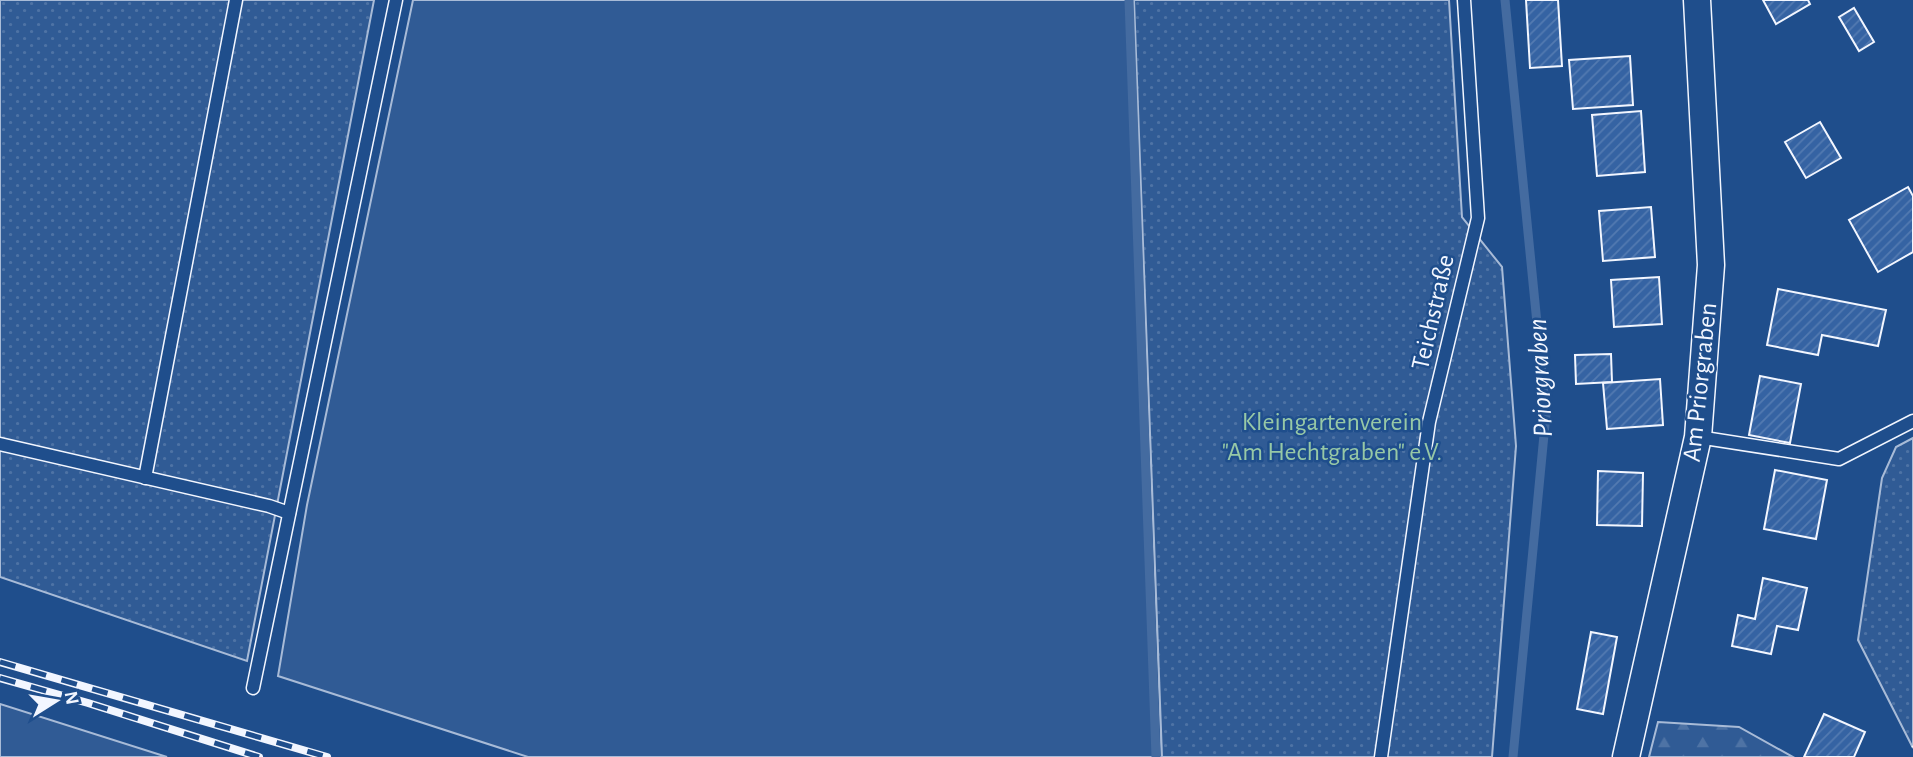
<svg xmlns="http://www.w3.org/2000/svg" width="1913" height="757" font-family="'Alegreya Sans',sans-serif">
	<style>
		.built { fill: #305b95; stroke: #a8bbd7; stroke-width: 2 }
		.forest { fill: url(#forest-firs); stroke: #a8bbd7; stroke-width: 2 }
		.garden { fill: url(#garden-dots); stroke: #a8bbd7; stroke-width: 2 }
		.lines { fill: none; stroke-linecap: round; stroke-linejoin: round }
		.stream { stroke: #446ba0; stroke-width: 9 }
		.building { fill: url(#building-hatch); stroke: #f2f6ff; stroke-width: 2 }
		.lane-casing { stroke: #f2f6ff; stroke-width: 15 }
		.street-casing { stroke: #f2f6ff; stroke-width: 29 }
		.lane { stroke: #1f4e8c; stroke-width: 12 }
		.street { stroke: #1f4e8c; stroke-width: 26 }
		.rail-casing { stroke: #f2f6ff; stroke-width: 8 }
		.rail { stroke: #1f4e8c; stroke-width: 5; stroke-dasharray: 16; stroke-linecap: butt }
		.fence { stroke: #f2f6ff; stroke-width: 2; stroke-dasharray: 9 3.5; stroke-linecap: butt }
		.labels { text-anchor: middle; stroke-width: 5; stroke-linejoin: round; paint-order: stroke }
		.street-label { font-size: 26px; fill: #f2f6ff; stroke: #1f4e8c }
		.park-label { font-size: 26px; fill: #97c8a6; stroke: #1f4e8c }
		.water-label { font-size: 28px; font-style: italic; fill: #f2f6ff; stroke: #1f4e8c }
	</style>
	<defs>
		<pattern id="forest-firs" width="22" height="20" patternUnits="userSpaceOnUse" patternTransform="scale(1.75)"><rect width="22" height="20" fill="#305b95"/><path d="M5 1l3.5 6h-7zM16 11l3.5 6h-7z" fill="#4e73a5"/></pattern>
		<pattern id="garden-dots" width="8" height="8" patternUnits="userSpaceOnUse" patternTransform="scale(1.75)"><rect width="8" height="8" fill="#305b95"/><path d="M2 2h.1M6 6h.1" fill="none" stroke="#4e73a5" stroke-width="1.8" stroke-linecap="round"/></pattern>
		<pattern id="building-hatch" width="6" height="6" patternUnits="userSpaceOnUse" patternTransform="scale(1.75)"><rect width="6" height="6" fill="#3563a3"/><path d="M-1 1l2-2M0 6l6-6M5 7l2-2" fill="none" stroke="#537ab1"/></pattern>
	</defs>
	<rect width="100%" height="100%" fill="#1f4e8c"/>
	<g class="built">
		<polygon points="413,0 1134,0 1162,757 528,757 278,676 307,505"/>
		<polygon points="0,704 167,757 0,757"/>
	</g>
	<polygon class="forest" points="1658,722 1739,727 1793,757 1649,757"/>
	<g class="garden">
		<polygon points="0,0 374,0 247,661 0,577"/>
		<polygon points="1134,0 1449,0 1462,217 1502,267 1516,446 1492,757 1162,757"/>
		<polygon points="1913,438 1913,748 1858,640 1882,478 1896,447"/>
	</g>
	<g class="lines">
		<g class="stream">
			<polyline points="1129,0 1156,757"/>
			<polyline points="1505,0 1546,414 1513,757"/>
		</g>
	</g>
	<g class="building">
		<polygon points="1526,0 1558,0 1562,66 1530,68"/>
		<polygon points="1763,0 1808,0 1810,4 1776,24"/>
		<polygon points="1854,8 1874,42 1859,51 1839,17"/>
		<polygon points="1630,56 1633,105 1573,109 1569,60"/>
		<polygon points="1641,111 1645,172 1597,176 1592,115"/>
		<polygon points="1820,122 1841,158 1806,178 1785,142"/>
		<polygon points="1908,187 1913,196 1913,252 1878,272 1849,220"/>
		<polygon points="1651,207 1655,257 1603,261 1599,211"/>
		<polygon points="1659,277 1662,324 1614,327 1611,280"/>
		<polygon points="1778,289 1886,310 1878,346 1822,335 1818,355 1767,345"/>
		<polygon points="1611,354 1612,382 1576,384 1575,355"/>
		<polygon points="1760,376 1801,384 1790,443 1749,435"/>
		<polygon points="1660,379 1663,425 1607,429 1603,383"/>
		<polygon points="1775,470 1827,480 1816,539 1764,529"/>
		<polygon points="1598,471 1643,473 1642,526 1597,525"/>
		<polygon points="1763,578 1807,588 1798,630 1777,626 1771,654 1732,646 1738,615 1755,619"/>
		<polygon points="1591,632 1617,637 1603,714 1577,709"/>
		<polygon points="1824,714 1865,732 1854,757 1804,757"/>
	</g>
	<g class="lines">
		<defs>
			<g id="lane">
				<polyline points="1698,437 1839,459 1913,421"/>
				<polyline points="0,444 269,506 289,513"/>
				<polyline points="145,478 236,0"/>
				<polyline points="253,688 396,0"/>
				<polyline points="1381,757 1429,422 1478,218 1464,0"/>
			</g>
			<polyline id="street" points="1626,757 1698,437 1711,265 1697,0"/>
		</defs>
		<use href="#lane" class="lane-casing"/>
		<use href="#street" class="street-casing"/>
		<use href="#lane" class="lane"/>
		<use href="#street" class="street"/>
		<defs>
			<g id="rail">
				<polyline points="0,662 327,757"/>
				<polyline points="0,678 88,703 259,757"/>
			</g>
		</defs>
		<use href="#rail" class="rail-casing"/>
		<use href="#rail" class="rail"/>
		<polyline class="fence" points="1912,747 1913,746"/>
	</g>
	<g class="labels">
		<g class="street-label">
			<text transform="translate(1432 312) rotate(-77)" y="9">Teichstraße</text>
			<text transform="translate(1699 382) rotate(-84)" y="9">Am Priorgraben</text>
		</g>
		<g class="park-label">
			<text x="1332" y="430">Kleingartenverein<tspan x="1332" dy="30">"Am Hechtgraben" e.V.</tspan></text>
		</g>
		<g class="water-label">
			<text transform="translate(1539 378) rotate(-93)" y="10">Priorgraben</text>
		</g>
	</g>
	<g transform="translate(56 701) rotate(79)" stroke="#1f4e8c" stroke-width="5" paint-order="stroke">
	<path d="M0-5L12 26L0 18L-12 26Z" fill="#f2f6ff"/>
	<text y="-10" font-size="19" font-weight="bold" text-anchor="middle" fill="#f2f6ff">N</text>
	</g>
</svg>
